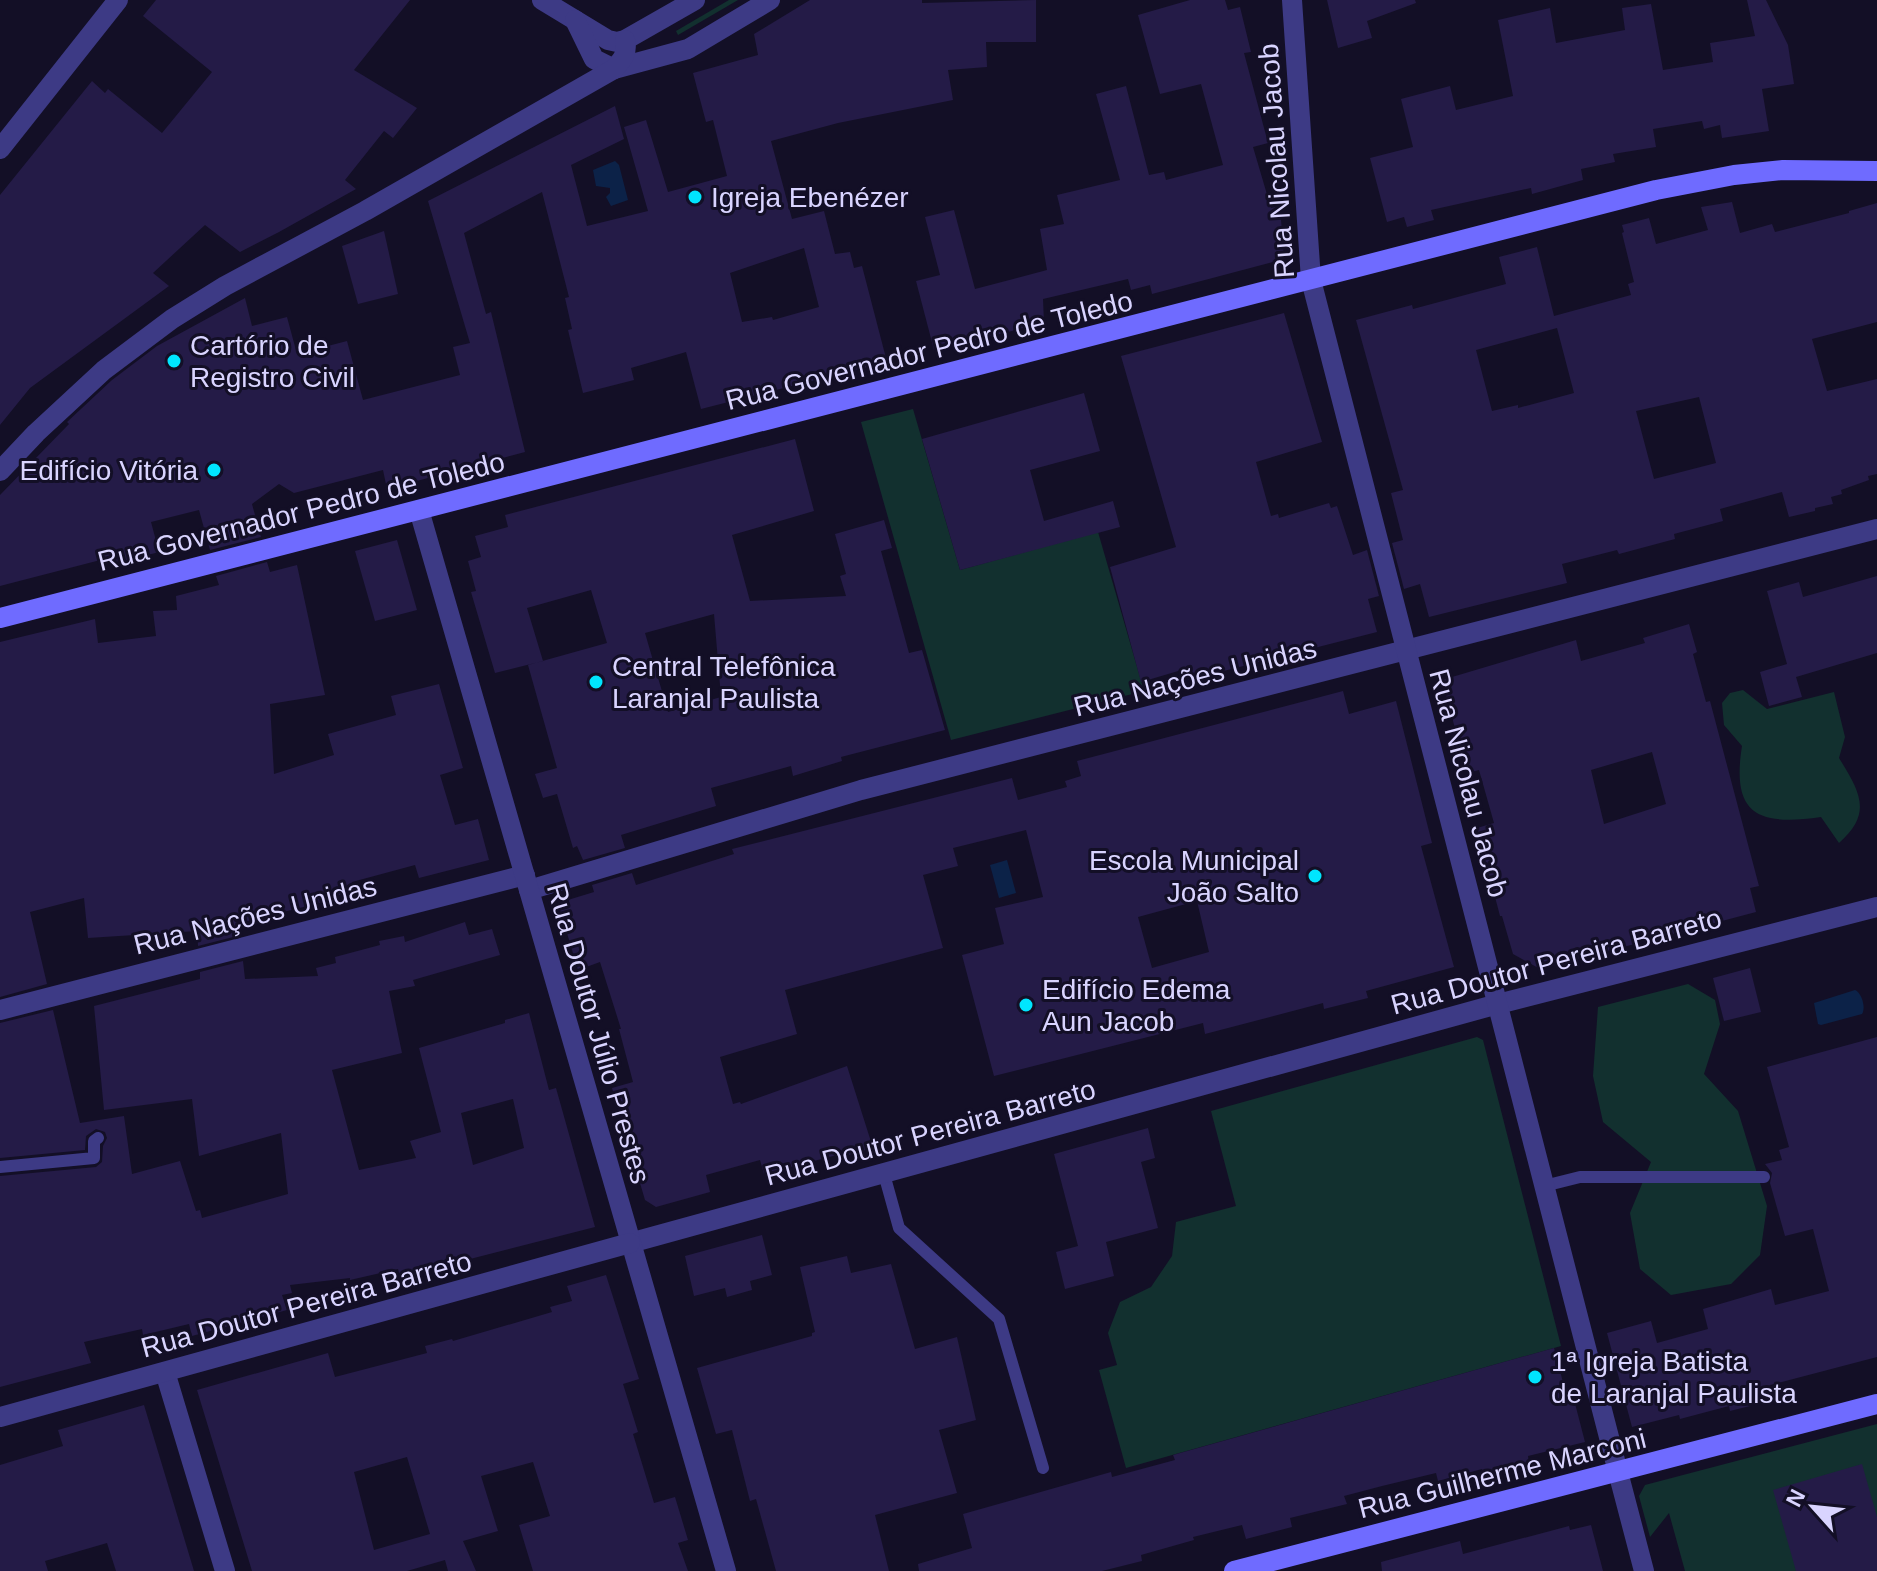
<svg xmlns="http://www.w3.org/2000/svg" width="1877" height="1571" font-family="Helvetica,sans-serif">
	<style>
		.green { fill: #12302f }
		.water { fill: #0c2248 }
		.building { fill: #241b47; fill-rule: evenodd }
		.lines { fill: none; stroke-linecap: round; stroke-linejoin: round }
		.service { stroke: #3d3a85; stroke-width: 12 }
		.minor { stroke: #3d3a85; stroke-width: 20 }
		.tertiary { stroke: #3d3a85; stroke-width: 20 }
		.secondary { stroke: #6f6bff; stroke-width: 20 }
		.poi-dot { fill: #00e5ff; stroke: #130f26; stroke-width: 3 }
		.labels { text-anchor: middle; stroke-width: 6; stroke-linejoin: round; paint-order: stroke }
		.street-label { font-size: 28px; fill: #d9d4ff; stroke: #130f26 }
		.poi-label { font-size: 28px; fill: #d9d4ff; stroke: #130f26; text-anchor: start }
	</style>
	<rect width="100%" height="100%" fill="#130f26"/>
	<g class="green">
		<polygon points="729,0 738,0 678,35 676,31"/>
		<polygon points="913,409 960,570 1098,532 1144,691 951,740 861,422"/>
		<path d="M1743 690 1767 709 1834 692 1845 737 1839 758C1860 792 1873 813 1839 843L1821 817C1758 826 1731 815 1742 746L1724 725 1722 703 1730 693Z"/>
		<polygon points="1688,984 1715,1000 1720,1024 1704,1074 1738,1111 1767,1206 1760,1255 1731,1284 1671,1295 1640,1269 1630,1213 1651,1162 1603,1122 1593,1076 1598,1007"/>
		<polygon points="1477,1037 1483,1040 1561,1346 1126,1468 1099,1370 1117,1365 1108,1333 1120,1302 1151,1287 1172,1256 1176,1222 1236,1206 1211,1111"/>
		<polygon points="1877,1424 1877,1571 1685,1571 1669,1513 1650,1537 1639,1496 1645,1485"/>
	</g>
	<g class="water">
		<polygon points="615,161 619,165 628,200 611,206 606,197 610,193 610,188 596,186 593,170"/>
		<polygon points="1007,860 1016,893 999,898 990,865"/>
		<path d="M1855 990C1862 993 1866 1008 1862 1014L1821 1025 1818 1024 1814 1003Z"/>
	</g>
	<g class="building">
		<polygon points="156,0 410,0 354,70 417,108 393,138 384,131 345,180 356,189 279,232 240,252 205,225 153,273 169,286 30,388 0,425 0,195 92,81 105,93 108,89 162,133 212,72 143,16"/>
		<path d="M810 0H922V3L1036 0V42H986L987 67 948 70 953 100 838 123 771 141 792 219 824 211 835 254 850 252 854 268 862 266 887 362 701 409 686 352 631 368 634 380 583 393 568 330 572 329 565 298 569 297 542 192 464 233 486 314 491 312 525 452 387 489 383 470 294 493 279 484 252 504 261 537 210 550 199 510 151 522 159 552 114 564 112 557 0 586V495L69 424 67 422 112 380 157 346 245 298 252 326 287 317 297 354 347 341 363 400 460 375 453 347 470 343 428 201 615 106 624 139 571 165 587 226 648 211 624 127 646 120 668 192 727 176 713 120 706 122 693 73 758 55 754 34ZM804 248 819 307 773 320 772 317 742 322 730 273Z"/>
		<polygon points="1190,0 1225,0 1228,10 1240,7 1251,52 1244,53 1268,143 1253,147 1271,208 1280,206 1284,259 1152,294 1150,285 1131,290 1128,279 1043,299 1044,323 934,350 916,281 940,275 925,217 954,210 975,289 1047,270 1040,229 1064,224 1057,195 1120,180 1096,94 1126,86 1149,175 1164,172 1166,180 1223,165 1201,84 1160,94 1138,15"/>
		<polygon points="1327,0 1415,0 1416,3 1367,21 1372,38 1338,48"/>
		<polygon points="1747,0 1766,0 1788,45 1794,84 1762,89 1769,131 1722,138 1720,125 1704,129 1702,121 1653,129 1656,147 1613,154 1615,162 1581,169 1583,180 1532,194 1531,188 1431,210 1434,220 1407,227 1404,217 1387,222 1370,158 1413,147 1401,99 1450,86 1456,110 1513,96 1498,20 1550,8 1556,43 1625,30 1622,8 1651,4 1663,70 1713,62 1710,43 1755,36"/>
		<path d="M1732 202 1740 233 1772 224 1775 232 1849 213V211L1877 203V322L1812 339 1827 391 1877 379V474L1868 476 1869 480 1841 490 1842 494 1831 497 1833 504 1815 508V511L1789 517 1782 492 1720 509 1723 521 1674 534 1675 539 1619 554 1617 550 1562 564 1567 583 1429 617 1420 584 1404 589 1392 543 1403 540 1391 493 1403 490 1356 320 1412 305 1413 309 1506 284 1499 257 1537 247 1554 316 1631 295 1628 284 1634 282 1622 233 1624 232 1622 225 1649 218 1656 244 1708 230 1701 207ZM1557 328 1574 393 1518 408V405L1492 411 1476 350ZM1699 397 1716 463 1654 479 1636 411Z"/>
		<polygon points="384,231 398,294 358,304 342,246"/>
		<polygon points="1284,313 1322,442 1256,462 1271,516 1278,514 1279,518 1329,503 1331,508 1337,506 1353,555 1367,550 1379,596 1368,599 1377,632 1188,680 1185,669 1141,682 1110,567 1176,547 1121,356"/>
		<polygon points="1084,393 1100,451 1030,470 1044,521 1113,501 1120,527 960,570 922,439"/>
		<path d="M795 439 814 511 732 535 750 601 846 596 840 576 846 574 835 534 884 520 892 548 881 551 909 653 922 650 945 730 841 757 842 761 793 776 791 766 711 788 716 806 621 835 625 848 583 860 577 846 573 848 557 794 543 798 535 774 557 768 528 665 607 643 591 590 527 608 543 661 495 673 471 592 476 591 468 561 481 557 475 536 508 527 505 515ZM714 614 721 697 668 712 645 633Z"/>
		<polygon points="397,540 417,610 375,621 355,551"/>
		<polygon points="267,562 270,572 297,565 325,695 270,704 274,774 334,755 328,734 396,715 391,696 439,684 463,768 440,775 455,825 478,819 489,860 419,878 415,865 352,882 354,891 335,896 335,899 240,923 241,935 198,946 197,931 88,938 84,898 30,912 47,984 0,997 0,642 95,619 98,643 156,636 153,611 177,610 176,596 219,585 216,576"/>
		<polygon points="1877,576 1877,653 1796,677 1802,697 1769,706 1760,672 1787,664 1767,591 1799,582 1803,597"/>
		<path d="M1689 624 1697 652 1693 654 1706 702 1710 701 1759 886 1750 888 1756 912 1540 969 1513 954 1502 916H1500L1477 828 1494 823 1479 770 1467 773 1442 680 1576 640 1581 661 1645 643 1643 638ZM1652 752 1666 804 1604 824 1591 770Z"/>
		<path d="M1343 691 1349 714 1396 701 1432 843 1421 846 1454 967 1366 991 1368 998 1324 1009 1323 1003 1205 1034 1203 1023 994 1076 962 955 1004 944 995 908 1043 897 1026 830 953 848 958 866 923 875 943 948 785 990 797 1034 720 1057 733 1104 740 1102 741 1104 847 1066 873 1148 838 1158 837 1155 764 1174 760 1160 706 1175 710 1192 656 1207 645 1200 612 1088 633 1082 619 1029H621L600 962 578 970 558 903 594 892 592 885 632 873 636 885 734 854 732 849 1012 778 1018 800 1067 787 1065 781 1081 776 1077 761ZM1197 901 1209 952 1152 968 1138 917Z"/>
		<path d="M465 922 469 935 492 929 500 955 413 980 415 986 389 991 402 1053 332 1070 359 1170 416 1158 410 1141 441 1132 419 1048 505 1023V1020L529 1013 549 1090 556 1088 595 1227 400 1277 398 1269 350 1280V1278L290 1285 292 1293 282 1295 287 1310 192 1336 189 1324 143 1335 142 1329 84 1342 91 1363 0 1387V1176L96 1167 102 1162 103 1146 107 1138 105 1132 96 1129 86 1136 85 1150 0 1158V1023L53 1010 80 1123 124 1116 132 1174 180 1161 196 1211 200 1210 202 1218 288 1194 281 1133 199 1156 192 1099 104 1110 94 1006 200 979V972L243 961 245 979 318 976 316 968 336 963 335 957 380 945 379 941 404 936 405 942ZM513 1099 524 1148 473 1165 461 1113Z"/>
		<polygon points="1750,968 1761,1012 1724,1021 1713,978"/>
		<polygon points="1877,1037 1877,1357 1770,1385 1774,1400 1730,1411 1729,1406 1680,1419 1679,1415 1632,1427 1607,1333 1651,1321 1657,1343 1708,1329 1703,1309 1771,1289 1775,1305 1829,1291 1813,1229 1785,1236 1770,1183 1772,1173 1765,1164 1782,1160 1779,1150 1789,1147 1767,1067"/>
		<polygon points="1148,1128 1155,1158 1141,1162 1158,1228 1106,1242 1114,1276 1065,1289 1056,1252 1078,1246 1054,1154"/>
		<polygon points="762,1235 772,1275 750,1281 752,1290 727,1297 725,1288 694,1296 685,1256"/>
		<polygon points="847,1256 851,1273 891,1264 915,1349 957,1337 976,1420 939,1430 957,1493 875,1515 889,1571 776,1571 756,1499 750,1501 732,1430 716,1434 697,1368 812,1336 812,1333 815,1332 800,1267"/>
		<path d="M606 1275 639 1379 623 1384 638 1432 633 1434 654 1503 675 1497 688 1540 678 1543 688 1571H533L519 1525 550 1516 533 1462 481 1476 498 1531 463 1541 476 1571H448L445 1560 407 1571H252L197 1390 328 1353 335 1377 427 1353 425 1346 452 1339 453 1341 552 1312 550 1307 572 1301 567 1286ZM407 1457 430 1534 374 1550 354 1472Z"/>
		<polygon points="1554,1348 1565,1390 1571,1388 1585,1442 1528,1456 1529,1463 1484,1475 1482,1469 1438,1481 1436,1473 1382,1486 1344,1496 1347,1504 1290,1518 1292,1527 1246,1539 1242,1525 1193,1537 1194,1540 1141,1555 1142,1561 1102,1571 919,1571 918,1564 972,1548 963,1514 1111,1472 1112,1477 1175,1460 1173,1455"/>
		<polygon points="144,1405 194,1571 116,1571 107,1543 45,1561 48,1571 0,1571 0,1465 63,1446 58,1430"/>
		<polygon points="1862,1464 1877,1517 1877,1571 1796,1571 1773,1490"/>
		<polygon points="1591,1525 1603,1571 1382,1571 1381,1562 1460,1541 1463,1554 1569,1526 1570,1530"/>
	</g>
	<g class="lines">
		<g class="service">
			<polyline points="0,1167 94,1158 94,1141 98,1138"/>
			<polyline points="884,1174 899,1228 999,1319 1043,1468"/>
			<polyline points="1544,1186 1580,1177 1764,1177"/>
		</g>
		<g class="minor">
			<polyline points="529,890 861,790 1877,529"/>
			<polyline points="0,1010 525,875"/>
			<polyline points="630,1243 1498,1004 1877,907"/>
			<polyline points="165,1372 225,1571"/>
			<polyline points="1618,1472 1644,1571"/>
		</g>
		<g class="tertiary">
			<polyline points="542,0 608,40 617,42 625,40 695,0"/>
			<polyline points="1292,0 1311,280 1618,1472"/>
			<polyline points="575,20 594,59 614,69"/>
			<polyline points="614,69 688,49 770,0"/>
			<polyline points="0,149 118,0"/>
			<path d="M0 471 36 433 104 370 172 319 225 286 365 211 614 69C623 59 628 53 625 40"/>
			<polyline points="419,510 726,1571"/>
			<polyline points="0,1417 630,1243"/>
		</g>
		<g class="secondary">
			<polyline points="0,618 1656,190 1734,175 1783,170 1877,171"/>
			<polyline points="1234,1571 1877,1404"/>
		</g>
	</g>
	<g class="poi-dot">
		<circle cx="695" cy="197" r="8"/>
		<circle cx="174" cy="361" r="8"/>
		<circle cx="214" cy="470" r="8"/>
		<circle cx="596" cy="682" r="8"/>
		<circle cx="1315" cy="876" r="8"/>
		<circle cx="1026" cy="1005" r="8"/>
		<circle cx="1535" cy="1377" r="8"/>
	</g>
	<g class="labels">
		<g class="street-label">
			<text transform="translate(1276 161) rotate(-94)" y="10">Rua Nicolau Jacob</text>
			<text transform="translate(929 350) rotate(-14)" y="10">Rua Governador Pedro de Toledo</text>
			<text transform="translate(301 511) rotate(-14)" y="10">Rua Governador Pedro de Toledo</text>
			<text transform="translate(1195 677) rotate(-14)" y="10">Rua Nações Unidas</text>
			<text transform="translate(1469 783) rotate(75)" y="10">Rua Nicolau Jacob</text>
			<text transform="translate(255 915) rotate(-14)" y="10">Rua Nações Unidas</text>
			<text transform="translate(1556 961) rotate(-15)" y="10">Rua Doutor Pereira Barreto</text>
			<text transform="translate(599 1033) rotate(74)" y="10">Rua Doutor Júlio Prestes</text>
			<text transform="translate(930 1132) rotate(-15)" y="10">Rua Doutor Pereira Barreto</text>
			<text transform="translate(306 1304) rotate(-15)" y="10">Rua Doutor Pereira Barreto</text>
			<text transform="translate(1502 1473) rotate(-14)" y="10">Rua Guilherme Marconi</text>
		</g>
		<g class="poi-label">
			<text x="711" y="207">Igreja Ebenézer</text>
			<text x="190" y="355">Cartório de<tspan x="190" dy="32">Registro Civil</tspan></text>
			<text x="198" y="480" text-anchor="end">Edifício Vitória</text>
			<text x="612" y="676">Central Telefônica<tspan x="612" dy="32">Laranjal Paulista</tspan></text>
			<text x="1299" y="870" text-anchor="end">Escola Municipal<tspan x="1299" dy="32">João Salto</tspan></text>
			<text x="1042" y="999">Edifício Edema<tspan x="1042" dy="32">Aun Jacob</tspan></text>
			<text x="1551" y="1371">1ª Igreja Batista<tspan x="1551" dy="32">de Laranjal Paulista</tspan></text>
		</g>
	</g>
	<g transform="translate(1813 1507) rotate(297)" stroke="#130f26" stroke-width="6" paint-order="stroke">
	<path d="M0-6L14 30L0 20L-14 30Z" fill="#d9d4ff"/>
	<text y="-12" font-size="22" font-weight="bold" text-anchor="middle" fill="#d9d4ff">N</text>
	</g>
</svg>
